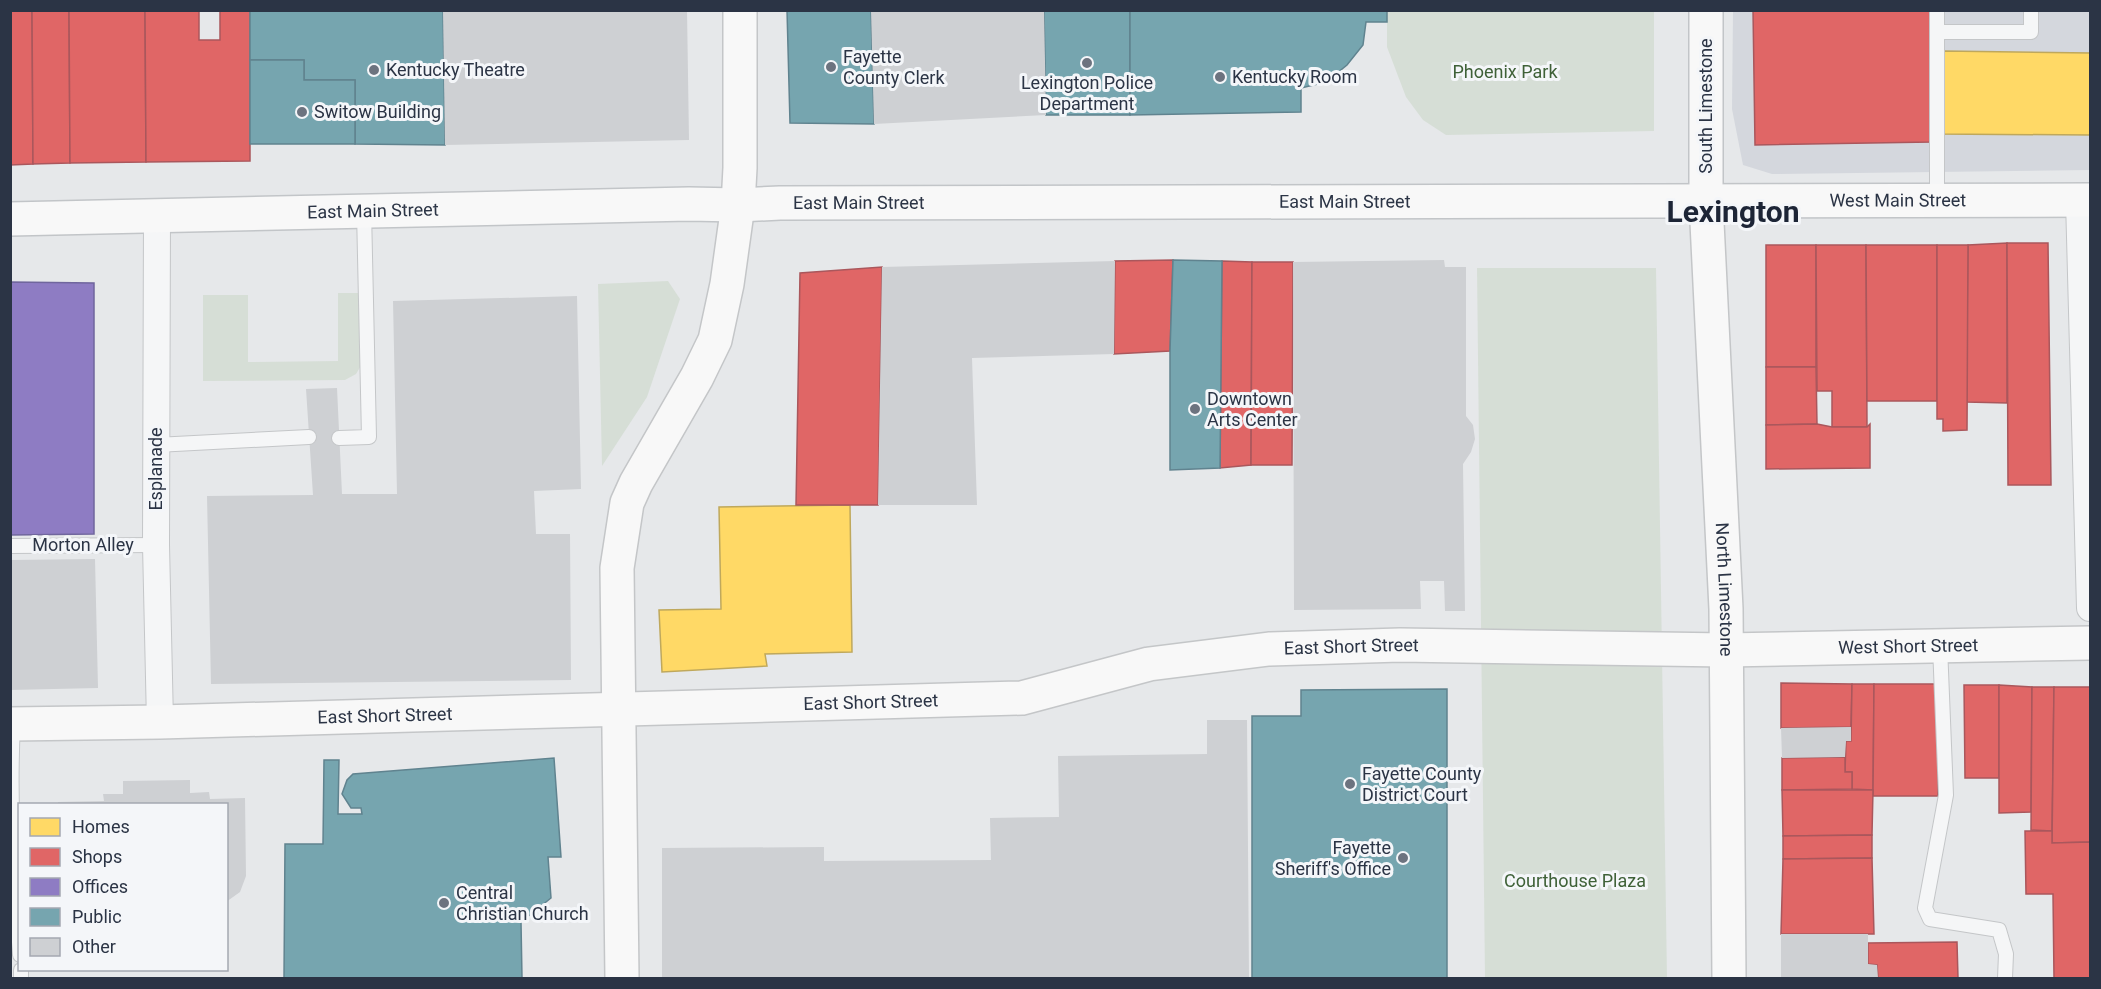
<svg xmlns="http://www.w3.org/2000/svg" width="2101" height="989" font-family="Roboto,sans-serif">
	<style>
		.built { fill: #d4d7dd }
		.green { fill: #d6ded6 }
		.homes { fill: #ffd966; stroke: #bfa85c; stroke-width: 1.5 }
		.shops { fill: #e06666; stroke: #aa575c; stroke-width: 1.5 }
		.offices { fill: #8e7cc3; stroke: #70669d; stroke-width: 1.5 }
		.public { fill: #76a5af; stroke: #60838f; stroke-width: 1.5 }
		.building { fill: #ced0d3 }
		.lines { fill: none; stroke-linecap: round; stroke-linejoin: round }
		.lane-casing { stroke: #c4c6c8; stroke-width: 16 }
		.street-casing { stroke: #c4c6c8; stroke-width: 28 }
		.secondary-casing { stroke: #c4c6c8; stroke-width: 36 }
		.primary-casing { stroke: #c2c5c8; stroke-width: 36 }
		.lane { stroke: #f5f6f7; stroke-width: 14 }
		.street { stroke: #f5f6f7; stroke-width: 26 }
		.secondary { stroke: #f8f8f8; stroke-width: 33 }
		.primary { stroke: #f8f8f8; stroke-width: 33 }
		.poi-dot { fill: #6c737f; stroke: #f4f6f9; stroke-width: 2 }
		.labels { text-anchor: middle; stroke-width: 6; stroke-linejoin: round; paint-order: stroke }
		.poi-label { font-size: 18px; fill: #2b3445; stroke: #f4f6f9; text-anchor: start }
		.park-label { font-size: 18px; fill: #3f6138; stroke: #f4f6f9 }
		.street-label { font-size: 18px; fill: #2b3445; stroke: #f4f6f9 }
		.town-label { font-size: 30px; font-weight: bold; fill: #1d2536; stroke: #f4f6f9 }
	</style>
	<rect width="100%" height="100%" fill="#e6e8ea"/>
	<polygon class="built" points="1733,11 2090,11 2090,170 1772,174 1743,165 1732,109"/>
	<g class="green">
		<polygon points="1387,11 1654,11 1654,131 1446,135 1423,120 1406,97 1387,47"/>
		<polygon points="1477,268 1656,268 1667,978 1485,978"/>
		<polygon points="668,281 680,299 647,397 602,466 598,284"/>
		<polygon points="338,293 360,293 362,364 356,374 345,380 203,381 203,295 248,295 248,362 338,361"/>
	</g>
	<g class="homes">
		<polygon points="1944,51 2090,53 2090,135 1938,134"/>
		<polygon points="850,505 852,652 765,654 767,666 662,672 659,610 721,609 719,507"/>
	</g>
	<g class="shops">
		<polygon points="10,10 32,10 33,164 10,165"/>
		<polygon points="32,10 69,10 70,163 33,164"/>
		<polygon points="69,10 145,10 146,162 70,163"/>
		<polygon points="145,10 199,10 199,40 220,40 220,10 250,10 250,161 146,162"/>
		<polygon points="1753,10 1930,10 1931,142 1755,145"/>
		<polygon points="2007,243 2007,403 1966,402 1968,245"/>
		<polygon points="2007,243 2048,243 2051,485 2008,485"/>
		<rect x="1766" y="245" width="50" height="122"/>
		<polygon points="1816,245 1866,245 1867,427 1832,427 1832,391 1817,391"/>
		<polygon points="1866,245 1937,245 1937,401 1867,401"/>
		<polygon points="1937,245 1968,245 1967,430 1943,431 1943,419 1937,419"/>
		<polygon points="1173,260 1170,351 1114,354 1115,261"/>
		<polygon points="1222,261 1252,262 1251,465 1220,468"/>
		<polygon points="1252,262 1293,262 1292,465 1251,465"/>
		<polygon points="882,267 878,505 796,505 800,273"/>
		<polygon points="1766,367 1816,367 1817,424 1766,425"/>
		<polygon points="1817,424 1832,427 1867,427 1870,424 1870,468 1766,469 1766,425"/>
		<polygon points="1781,683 1852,684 1851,727 1781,728"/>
		<polygon points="1852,684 1874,684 1873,790 1852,789 1852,772 1845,772 1846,741 1851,741"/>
		<polygon points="1874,684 1938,684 1938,796 1873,796"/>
		<polygon points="1964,685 1999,685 1999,778 1965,778"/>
		<polygon points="1999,685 2032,687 2031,812 1999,813"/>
		<polygon points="2032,687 2054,687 2052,831 2031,830"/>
		<polygon points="2054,687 2090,687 2090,842 2052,843"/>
		<polygon points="1845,757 1845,772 1852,772 1852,789 1782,790 1782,758"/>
		<polygon points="1782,790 1873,790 1872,835 1783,836"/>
		<polygon points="2025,831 2052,831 2052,843 2090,842 2090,978 2054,978 2053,894 2026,894"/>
		<polygon points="1872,835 1872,858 1783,859 1783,836"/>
		<polygon points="1872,858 1874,934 1781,934 1783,859"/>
		<polygon points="1957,942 1958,978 1878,978 1877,965 1868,964 1868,943"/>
	</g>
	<polygon class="offices" points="10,282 94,283 94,534 10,535"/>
	<g class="public">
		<polygon points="250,10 443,10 445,145 355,144 355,80 304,80 304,60 250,60"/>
		<polygon points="787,10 871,10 874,124 790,123"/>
		<polygon points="1044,10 1130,10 1130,115 1046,115"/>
		<polygon points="1130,10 1387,10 1387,22 1366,22 1363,45 1347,65 1326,82 1301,88 1301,112 1130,115"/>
		<polygon points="250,60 304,60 304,80 355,80 355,144 250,144"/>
		<polygon points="1173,260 1222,261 1220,468 1170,470 1170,351"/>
		<polygon points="1447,689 1447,978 1252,978 1252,716 1301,716 1301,690"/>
		<polygon points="554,758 561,857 548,857 551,898 521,922 522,978 284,978 285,844 323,844 324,760 339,760 338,814 362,814 361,808 351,808 342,794 347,780 353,774"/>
	</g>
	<g class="building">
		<polygon points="443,10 687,10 689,140 445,145"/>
		<polygon points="871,10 1044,10 1046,115 874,124"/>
		<polygon points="1444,260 1445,267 1466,267 1466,416 1473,425 1475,439 1471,452 1463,464 1465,611 1445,611 1444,581 1420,581 1421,609 1294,610 1293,262"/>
		<polygon points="1115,261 1114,354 972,358 977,505 878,505 882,267"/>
		<polygon points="577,296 581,489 534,491 536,534 570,534 571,680 211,684 207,496 313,495 306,389 337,388 342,494 397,494 393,301"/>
		<polygon points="95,559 98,688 10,690 10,560"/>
		<polygon points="1207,720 1247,720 1249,978 662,978 662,848 824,847 824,861 991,860 990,818 1059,817 1058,756 1207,754"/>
		<polygon points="1851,727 1851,741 1846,741 1845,757 1782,758 1781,728"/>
		<polygon points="190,780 190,793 209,792 210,799 245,798 246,876 240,892 226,902 226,804 58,804 58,802 104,801 103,794 123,794 123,781"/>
		<polygon points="1781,934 1868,934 1868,964 1877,965 1878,978 1781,978"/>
	</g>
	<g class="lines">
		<defs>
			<g id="lane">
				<polyline points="1937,32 2031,32 2031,10"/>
				<polyline points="1937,200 1937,10"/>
				<polyline points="339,438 369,437 364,211"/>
				<polyline points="156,445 309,437"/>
				<polyline points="10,546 156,545"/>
				<polyline points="1940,646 1946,795 1925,908 1930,919 1999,930 2006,954 2005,978"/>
				<path d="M13 724C9 801 14 878 20 955"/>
				<polyline points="21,970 21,978"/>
			</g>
			<g id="street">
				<polyline points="2079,200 2090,608"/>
				<polyline points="157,216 156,545 160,722"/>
			</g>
			<g id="secondary">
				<path id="s1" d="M1706 202 1726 609 1729 978"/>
				<path id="s2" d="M10 724 160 722 1022 698 1149 664 1269 649 1400 645 1726 650 2090 643"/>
				<polyline points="622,978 617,568 627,503 636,483 697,377 715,340 727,284 738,205 740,168 740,10"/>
			</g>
			<g id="primary">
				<polyline points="1706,10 1706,202"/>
				<path id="s3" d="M10 219 689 204 738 205 780 203 2090 200"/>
			</g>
		</defs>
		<use href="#lane" class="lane-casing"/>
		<use href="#street" class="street-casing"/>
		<use href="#secondary" class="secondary-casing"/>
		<use href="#primary" class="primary-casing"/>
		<use href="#lane" class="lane"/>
		<use href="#street" class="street"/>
		<use href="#secondary" class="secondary"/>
		<use href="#primary" class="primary"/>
	</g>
	<g class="poi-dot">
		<circle cx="1087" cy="63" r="6"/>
		<circle cx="831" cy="67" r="6"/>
		<circle cx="374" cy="70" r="6"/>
		<circle cx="1220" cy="77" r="6"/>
		<circle cx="302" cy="112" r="6"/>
		<circle cx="1195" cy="409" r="6"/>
		<circle cx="1350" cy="784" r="6"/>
		<circle cx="1403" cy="858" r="6"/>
		<circle cx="444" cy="903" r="6"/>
	</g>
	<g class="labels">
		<g class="poi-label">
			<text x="843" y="63">Fayette<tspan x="843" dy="21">County Clerk</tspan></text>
			<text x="386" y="76">Kentucky Theatre</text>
			<text x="1232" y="83">Kentucky Room</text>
			<text x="1087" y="89" text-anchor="middle">Lexington Police<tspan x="1087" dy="21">Department</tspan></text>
			<text x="314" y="118">Switow Building</text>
			<text x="1207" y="405">Downtown<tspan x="1207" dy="21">Arts Center</tspan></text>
			<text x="1362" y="780">Fayette County<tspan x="1362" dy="21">District Court</tspan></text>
			<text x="1391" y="854" text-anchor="end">Fayette<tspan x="1391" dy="21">Sheriff's Office</tspan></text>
			<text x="456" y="899">Central<tspan x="456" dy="21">Christian Church</tspan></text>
		</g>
		<g class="park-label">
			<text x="1505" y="78">Phoenix Park</text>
			<text x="1575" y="887">Courthouse Plaza</text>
		</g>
		<g class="street-label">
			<text transform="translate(1706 106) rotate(-90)" y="6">South Limestone</text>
			<text dy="6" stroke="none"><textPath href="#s3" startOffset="1888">West Main Street</textPath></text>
			<text dy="6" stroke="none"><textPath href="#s3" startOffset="1335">East Main Street</textPath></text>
			<text dy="6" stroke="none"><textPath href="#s3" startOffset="849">East Main Street</textPath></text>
			<text dy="6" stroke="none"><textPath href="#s3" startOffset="363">East Main Street</textPath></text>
			<text transform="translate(156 469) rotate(-90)" y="6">Esplanade</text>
			<text x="83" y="551">Morton Alley</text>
			<text dy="6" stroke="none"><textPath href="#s1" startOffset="388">North Limestone</textPath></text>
			<text dy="6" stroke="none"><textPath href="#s2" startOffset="1347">East Short Street</textPath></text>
			<text dy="6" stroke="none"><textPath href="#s2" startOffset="1904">West Short Street</textPath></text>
			<text dy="6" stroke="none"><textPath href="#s2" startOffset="861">East Short Street</textPath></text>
			<text dy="6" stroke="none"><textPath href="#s2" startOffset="375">East Short Street</textPath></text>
		</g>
		<g class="town-label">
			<text x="1733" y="222">Lexington</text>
		</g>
	</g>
	<rect width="2101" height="989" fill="none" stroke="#2b3445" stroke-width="24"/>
	<rect x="18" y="803" width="210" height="168" fill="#f4f6f9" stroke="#a4a8b1" stroke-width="1.5"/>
	<rect x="30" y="818" width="30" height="18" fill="#ffd966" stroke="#a4a8b1" stroke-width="1.5"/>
	<text x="72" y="833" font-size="18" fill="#2b3445">Homes</text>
	<rect x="30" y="848" width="30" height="18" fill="#e06666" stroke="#a4a8b1" stroke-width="1.5"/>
	<text x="72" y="863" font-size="18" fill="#2b3445">Shops</text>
	<rect x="30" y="878" width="30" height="18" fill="#8e7cc3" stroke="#a4a8b1" stroke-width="1.5"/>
	<text x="72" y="893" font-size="18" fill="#2b3445">Offices</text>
	<rect x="30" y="908" width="30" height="18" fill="#76a5af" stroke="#a4a8b1" stroke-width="1.5"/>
	<text x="72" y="923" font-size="18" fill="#2b3445">Public</text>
	<rect x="30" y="938" width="30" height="18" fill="#ced0d3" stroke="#a4a8b1" stroke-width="1.5"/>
	<text x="72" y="953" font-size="18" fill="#2b3445">Other</text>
</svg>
